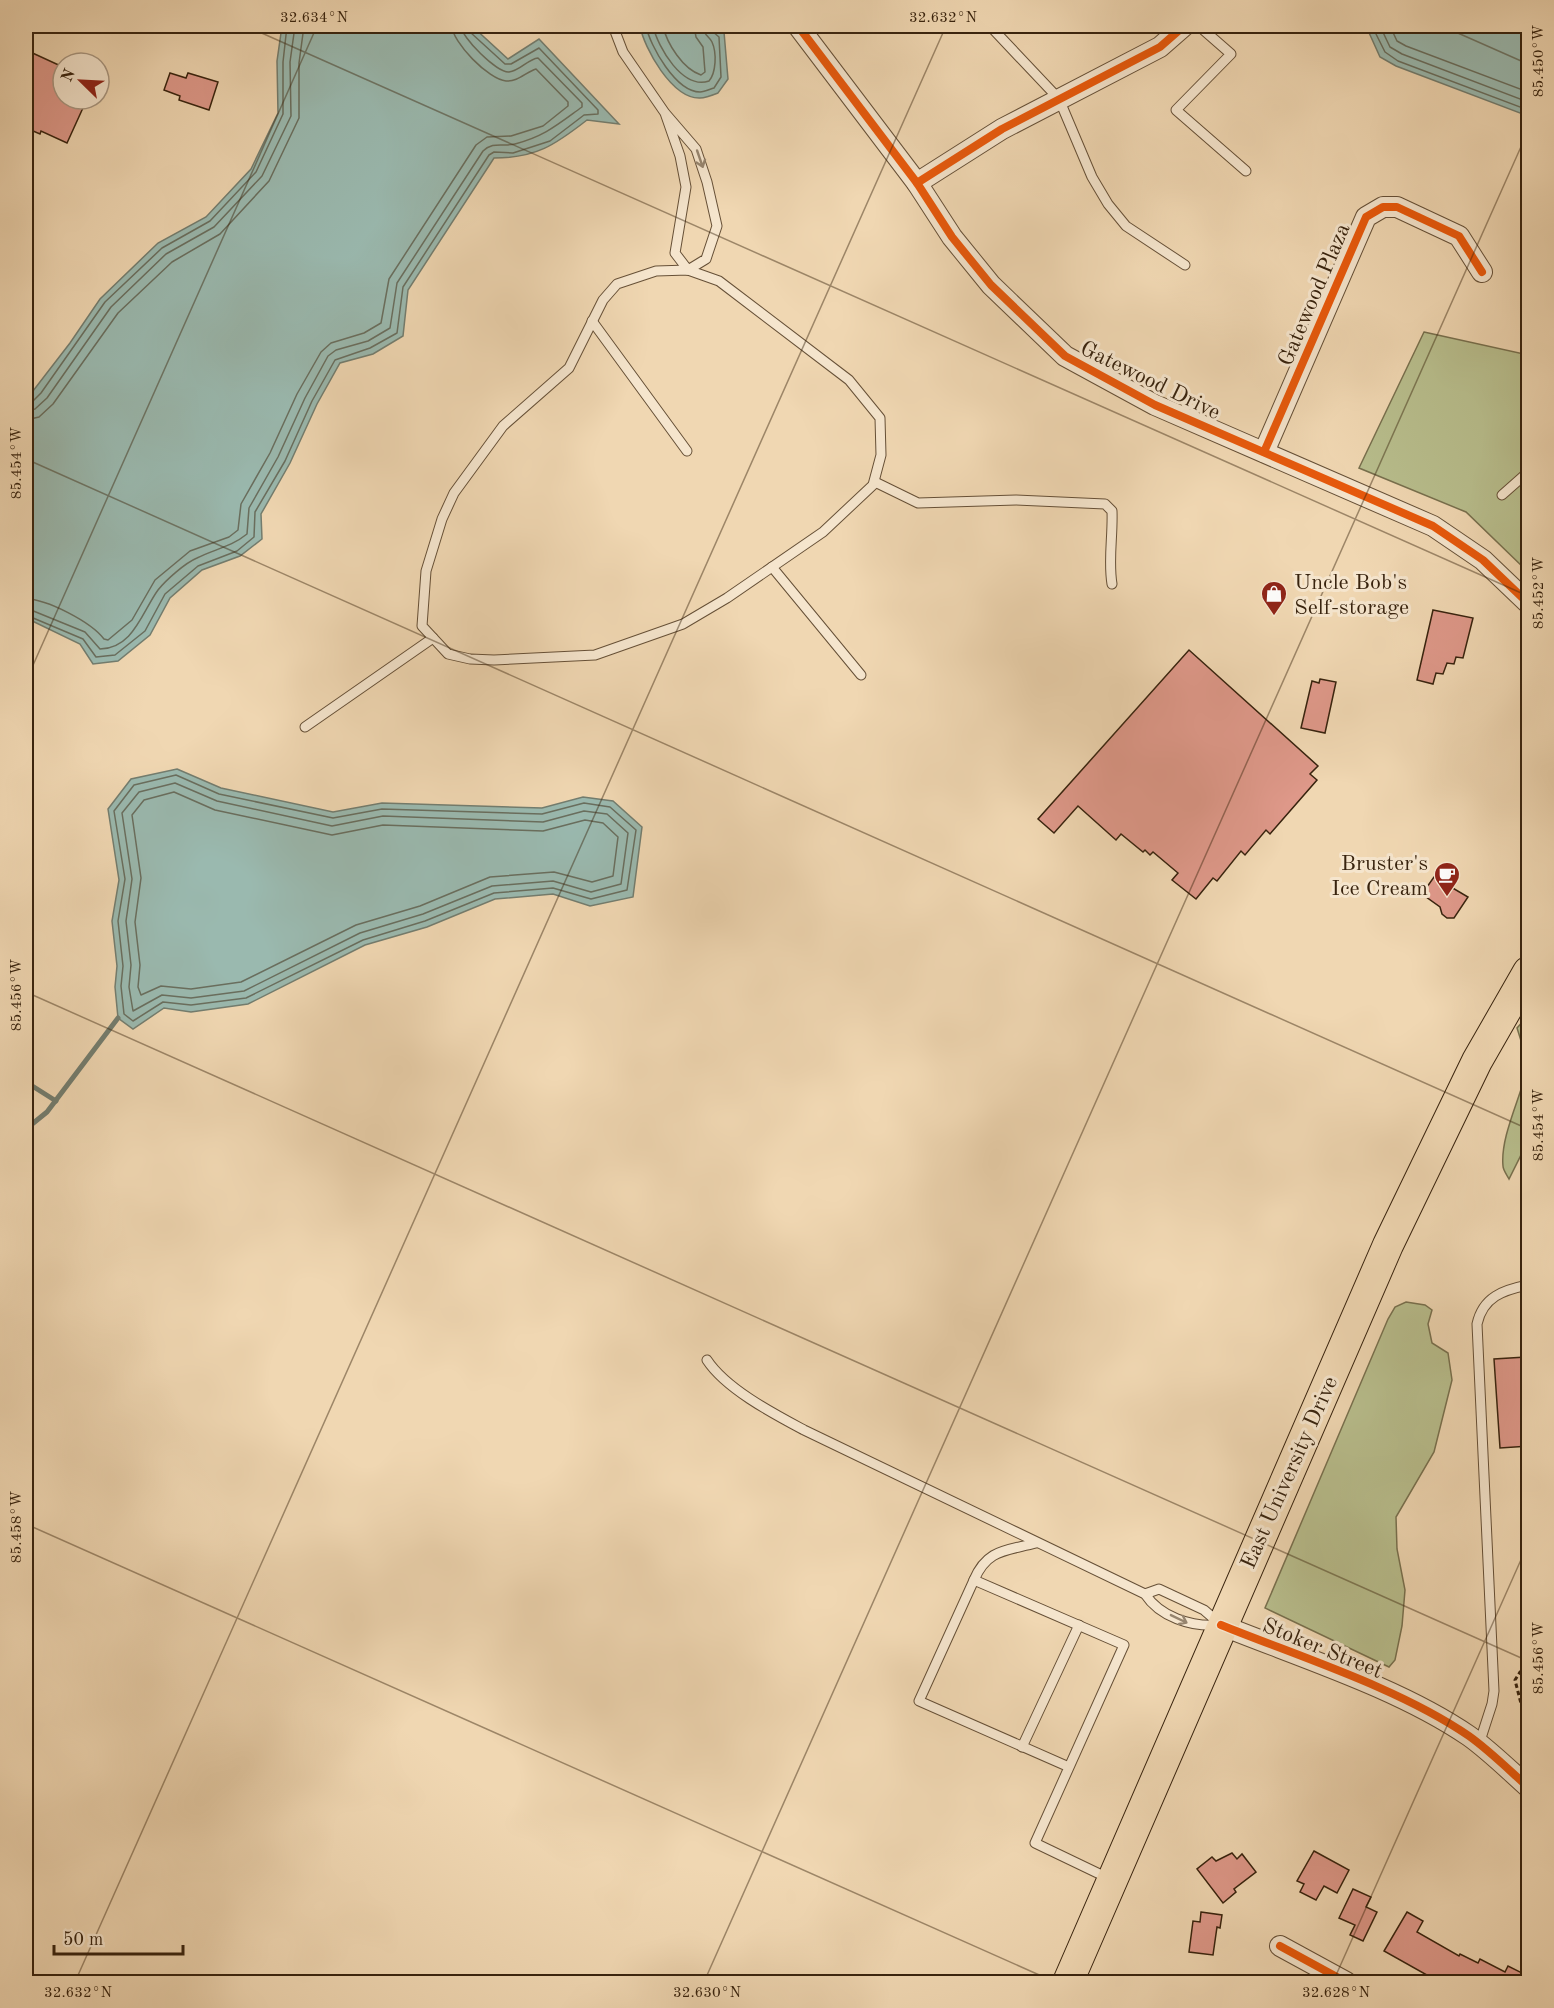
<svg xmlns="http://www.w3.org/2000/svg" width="1554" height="2008" font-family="'Old Standard TT',serif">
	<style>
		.green { fill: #b8be8d; stroke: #78704e; stroke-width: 1.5 }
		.water { fill: #9ab9af; stroke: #737d6f; stroke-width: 1.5 }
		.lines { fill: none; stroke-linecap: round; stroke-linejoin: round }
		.shore { stroke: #696e5e; stroke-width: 1.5 }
		.stream { stroke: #737d6f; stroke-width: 5 }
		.building { fill: #de9889; stroke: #38230e; stroke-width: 1.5 }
		.service-casing { stroke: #665037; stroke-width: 11 }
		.minor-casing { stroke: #665037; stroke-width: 22 }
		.primary-casing { stroke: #38230e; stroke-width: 32 }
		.path { stroke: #38230e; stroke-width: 3; stroke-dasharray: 4.5 3; stroke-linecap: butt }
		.service { stroke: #f5e5cd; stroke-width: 9 }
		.minor { stroke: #f5e5cd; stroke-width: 20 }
		.primary { stroke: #f0d7b2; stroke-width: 30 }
		.cycleway-casing { stroke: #f5e5cd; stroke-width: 11 }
		.cycleway { stroke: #e8590c; stroke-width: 8 }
		.oneway { stroke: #96846e }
		.ticks { fill: none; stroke: #38230e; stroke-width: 1.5; stroke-opacity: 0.45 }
		.labels { text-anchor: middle; stroke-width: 6; stroke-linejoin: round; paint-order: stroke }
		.street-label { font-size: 22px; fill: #38230e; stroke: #f5e5cd }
		.poi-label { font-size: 22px; fill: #38230e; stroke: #f5e5cd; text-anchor: start }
		.neatline { fill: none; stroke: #38230e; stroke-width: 2 }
		.ticks-label { font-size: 15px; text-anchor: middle; fill: #38230e }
	</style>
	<rect width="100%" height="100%" fill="#f0d7b2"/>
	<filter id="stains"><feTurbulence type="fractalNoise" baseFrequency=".00333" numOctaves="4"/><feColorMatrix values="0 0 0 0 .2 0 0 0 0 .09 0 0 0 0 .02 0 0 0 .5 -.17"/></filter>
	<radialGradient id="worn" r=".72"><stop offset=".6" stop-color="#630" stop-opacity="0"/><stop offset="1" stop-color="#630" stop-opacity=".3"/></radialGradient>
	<g class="green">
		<polygon points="1424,332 1528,355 1528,572 1466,512 1359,468"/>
		<polygon points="1528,1016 1528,1063 1517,1028"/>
		<path d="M1528 1065V1141L1509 1179C1507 1175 1503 1170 1503 1166 1500 1136 1522 1095 1528 1065Z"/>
		<polygon points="1406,1302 1425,1305 1432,1310 1428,1324 1432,1343 1448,1353 1452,1380 1434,1452 1396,1517 1397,1549 1405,1590 1402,1626 1395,1660 1389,1667 1265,1608 1388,1319 1395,1307"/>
	</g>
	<g class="water">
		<path d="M282 26H472L508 59 539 39 619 124 587 120C555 145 536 158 494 158L408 290 403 336 373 354 340 363 317 404 290 463 261 514 262 539 240 556 202 570 170 598 150 635 118 661 93 664 80 644 26 618V400L70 343 100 299 158 243 206 217 251 169 278 113 277 61Z"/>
		<path d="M640 26H712L724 32 728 79 718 93C713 95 705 98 700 98 672 99 644 48 640 26Z"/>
		<polygon points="1366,26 1528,26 1528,116 1396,66 1380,57"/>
		<polygon points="177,769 221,788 333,812 382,803 542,808 583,797 613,801 642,827 633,897 590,906 553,894 495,899 427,927 365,945 248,1004 191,1012 164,1008 133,1029 118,1018 115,987 117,966 112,921 119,880 108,809 131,779"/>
	</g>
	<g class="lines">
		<g class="shore">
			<path d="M646 26C650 46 676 92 700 92 705 92 710 89 714 88L721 77 719 37 712 31 710 26"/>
			<path d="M653 26C658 48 683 90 709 81 716 73 717 53 712 42 709 36 703 35 703 26"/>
			<path d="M663 26C667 44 683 69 701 75L705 72 703 47 696 37 694 26"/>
			<polyline points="1372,26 1385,52 1398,61 1528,110"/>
			<polyline points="1380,26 1390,47 1402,54 1528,102"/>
			<polyline points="1390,26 1397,41 1406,46 1528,92"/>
			<polyline points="26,404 32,402 41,393 105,302 162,248 210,221 256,172 283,114 283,62 287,26"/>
			<polyline points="26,411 35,409 47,398 111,307 166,254 214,227 262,176 291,116 290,62 295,26"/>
			<polyline points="26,420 39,417 53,404 118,313 172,262 220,234 269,181 299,118 299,63 304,26"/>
			<path d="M26 599C47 599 91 622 104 639L108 640 132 620 155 580 190 551 229 537 238 530 241 504 270 453 297 394 321 352 331 343 364 333 381 323 389 279 476 145 487 137 511 136 543 126 568 106V102L536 69C526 72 518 82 506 81 489 80 452 42 452 26"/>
			<path d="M26 608 85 632 100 649C133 649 142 612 158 590 166 580 185 563 197 558 215 549 231 547 247 534L249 508 278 457 305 398 328 356 336 350 368 341 390 328 397 283 483 151C493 141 503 147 515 144 545 136 557 125 582 107V103L538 58C528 59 520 71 509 72 497 73 461 37 461 26"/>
			<polyline points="26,615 83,639 96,657 115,655 145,631 165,594 198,566 237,551 254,537 255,512 285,461 312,401 335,360 370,348 397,333 403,287 489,155 494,152 513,153 550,141 584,115 598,114 598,110 539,48 511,64 505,64 470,32 468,26"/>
			<polygon points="176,775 219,794 333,818 382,809 542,814 584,803 610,807 636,830 627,890 591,899 553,888 494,893 425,921 363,940 246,998 191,1005 163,1002 133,1021 124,1014 121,986 123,966 118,921 125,879 114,811 134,785"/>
			<polygon points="175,783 217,801 332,826 383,816 543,822 584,811 607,814 628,833 621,884 591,892 553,881 492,886 423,914 360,933 244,991 191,998 162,995 133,1011 129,987 131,965 126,921 132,879 122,813 139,792"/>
			<polygon points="174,792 215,810 332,835 383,825 543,831 585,820 603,823 618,837 613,876 592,882 554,872 490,877 420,906 356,925 241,982 191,989 161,986 141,995 138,987 140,965 135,922 141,878 132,815 144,800"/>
		</g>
		<g class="stream">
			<polyline points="26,1082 56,1101"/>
			<polyline points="26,1129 47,1112 118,1018"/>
		</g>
	</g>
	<g class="building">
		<polygon points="26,50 63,67 63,99 87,99 67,143 41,131 40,134 26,128"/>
		<polygon points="170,73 186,78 188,73 218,82 209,110 179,100 180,96 164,90"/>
		<polygon points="1433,610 1473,618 1463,658 1456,657 1454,664 1447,663 1443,674 1436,673 1433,684 1417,680"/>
		<polygon points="1189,650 1318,766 1310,774 1317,780 1270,834 1266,830 1245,855 1241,851 1217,881 1213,878 1196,899 1172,880 1178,873 1153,852 1150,855 1145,850 1143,852 1121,834 1116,840 1078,806 1054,833 1038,819"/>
		<polygon points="1320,679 1336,682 1325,733 1301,728 1312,681 1319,683"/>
		<polygon points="1434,877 1468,897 1454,918 1447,918 1442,914 1440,907 1422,894"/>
		<polygon points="1528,1357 1528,1446 1500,1448 1494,1359"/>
		<polygon points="1314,1851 1349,1870 1337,1893 1324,1886 1316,1900 1300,1892 1304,1884 1297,1881"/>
		<polygon points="1232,1853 1237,1859 1242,1854 1256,1872 1234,1889 1236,1892 1223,1903 1197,1869 1212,1857 1216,1861"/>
		<polygon points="1353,1889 1371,1897 1366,1907 1377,1912 1363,1941 1350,1935 1355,1925 1339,1918"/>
		<polygon points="1201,1912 1222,1915 1220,1928 1217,1927 1213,1955 1189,1952 1193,1921 1200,1922"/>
		<polygon points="1407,1912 1423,1921 1417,1932 1459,1956 1460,1954 1478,1963 1480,1959 1505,1972 1508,1966 1528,1976 1528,1983 1441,1983 1384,1951"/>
	</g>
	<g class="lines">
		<defs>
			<g id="service">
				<polyline points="613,26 623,52 665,113 696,149 707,182 717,226 706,259 688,270 675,253 686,187 680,156 665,113"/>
				<polyline points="990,26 1059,99 1092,177 1108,204 1126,226 1185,265"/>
				<polyline points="1199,26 1231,54 1176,110 1246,171"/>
				<polygon points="688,270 719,281 849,380 880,418 881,455 873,485 823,532 727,598 683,624 595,655 494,660 470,659 448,654 422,626 426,571 442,519 454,493 503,426 569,368 603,300 617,284 656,271"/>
				<polyline points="592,321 687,451"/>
				<path d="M875 482 918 503 1016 500 1105 504 1112 511C1113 536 1108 560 1112 584"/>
				<polyline points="1502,495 1528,472"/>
				<polyline points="772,567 861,675"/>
				<polyline points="305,727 433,638"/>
				<path d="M707 1360C726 1389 774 1414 804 1430L1145 1594C1160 1617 1191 1627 1218 1625"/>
				<path d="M974 1580C987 1549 1006 1551 1036 1543"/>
				<polyline points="1145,1594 1159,1589 1204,1610 1219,1623"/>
				<path d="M1479 1744 1492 1704 1494 1691 1477 1324C1483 1297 1503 1290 1528 1285"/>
				<polyline points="1022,1747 1079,1625"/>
				<polyline points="1069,1767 919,1701 974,1580 1124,1645 1035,1843 1110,1879"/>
			</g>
			<g id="minor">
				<polyline points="798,26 917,183 952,237 991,285 1065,356 1155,405 1433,526 1483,560 1528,603"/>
				<polyline points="917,183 1002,129 1160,47 1184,26"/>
				<polyline points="1264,452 1366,217 1383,207 1397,207 1459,236 1482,272"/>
				<path d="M1221 1625C1300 1657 1399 1688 1469 1736 1490 1751 1509 1770 1528 1787"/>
				<polyline points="1280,1946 1346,1982"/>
			</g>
			<polyline id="primary" points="1068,1982 1388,1245 1477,1061 1528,972"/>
		</defs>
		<use href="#service" class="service-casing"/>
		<use href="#minor" class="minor-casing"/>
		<use href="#primary" class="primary-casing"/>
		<polyline class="path" points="1528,1667 1520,1672 1515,1680 1528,1731"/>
		<use href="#service" class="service"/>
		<use href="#minor" class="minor"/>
		<use href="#primary" class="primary"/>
		<defs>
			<g id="cycleway">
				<polyline points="798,26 917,183 952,237 991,285 1065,356 1155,405 1433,526 1483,560 1528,603"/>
				<polyline points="917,183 1002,129 1160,47 1184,26"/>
				<polyline points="1264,452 1366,217 1383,207 1397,207 1459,236 1482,272"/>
				<path d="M1221 1625C1300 1657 1399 1688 1469 1736 1490 1751 1509 1770 1528 1787"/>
				<polyline points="1280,1946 1346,1982"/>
			</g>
		</defs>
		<use href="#cycleway" class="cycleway-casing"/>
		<use href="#cycleway" class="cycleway"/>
	</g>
	<defs><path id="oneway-shaft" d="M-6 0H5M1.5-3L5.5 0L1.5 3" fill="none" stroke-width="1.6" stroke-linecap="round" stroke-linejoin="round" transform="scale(1.5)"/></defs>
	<g class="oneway">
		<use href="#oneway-shaft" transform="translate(700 159) rotate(71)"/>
		<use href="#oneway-shaft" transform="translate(1179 1619) rotate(26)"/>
	</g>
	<path class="ticks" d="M246 26 1528 596M1442 26 1528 64M26 459 1528 1129M26 681 317 26M26 992 1528 1661M26 1524 1055 1982M75 1982 946 26M704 1982 1528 131M1333 1982 1528 1544"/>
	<defs>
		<symbol id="shop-pin" viewBox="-11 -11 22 30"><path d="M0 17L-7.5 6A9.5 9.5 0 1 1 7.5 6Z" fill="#8f2418" stroke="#f5e5cd"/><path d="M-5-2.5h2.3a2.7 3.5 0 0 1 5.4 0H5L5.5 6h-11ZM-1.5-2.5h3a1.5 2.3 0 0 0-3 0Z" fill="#fff"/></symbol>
		<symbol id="cafe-pin" viewBox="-11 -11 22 30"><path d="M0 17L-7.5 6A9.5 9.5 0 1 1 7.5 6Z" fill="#8f2418" stroke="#f5e5cd"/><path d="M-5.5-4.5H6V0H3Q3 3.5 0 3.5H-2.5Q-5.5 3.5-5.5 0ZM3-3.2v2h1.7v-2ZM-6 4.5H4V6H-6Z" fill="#fff"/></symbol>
	</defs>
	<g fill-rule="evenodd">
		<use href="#shop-pin" x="1259" y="579" width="30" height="40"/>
		<use href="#cafe-pin" x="1432" y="860" width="30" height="40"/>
	</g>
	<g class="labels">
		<g class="street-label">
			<text transform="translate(1313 294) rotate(-67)" y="8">Gatewood Plaza</text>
			<text transform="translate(1151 379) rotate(26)" y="8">Gatewood Drive</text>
			<text transform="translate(1288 1472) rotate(-66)" y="8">East University Drive</text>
			<text transform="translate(1323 1647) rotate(22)" y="8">Stoker Street</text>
		</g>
		<g class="poi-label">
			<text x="1294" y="589">Uncle Bob's<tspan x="1294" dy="25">Self-storage</tspan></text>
			<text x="1428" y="870" text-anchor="end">Bruster's<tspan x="1428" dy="25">Ice Cream</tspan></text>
		</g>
	</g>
	<rect width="1554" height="2008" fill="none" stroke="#f0d7b2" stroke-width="66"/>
	<g transform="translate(81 81) rotate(294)"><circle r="28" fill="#f5e5cd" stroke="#a99781" stroke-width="1.5"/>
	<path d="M0-4.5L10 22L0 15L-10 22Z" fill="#8f2418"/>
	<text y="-9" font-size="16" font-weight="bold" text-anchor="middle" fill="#38230e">N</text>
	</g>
	<path d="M54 1945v9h129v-9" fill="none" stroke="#38230e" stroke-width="3"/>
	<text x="63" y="1945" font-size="18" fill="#38230e" stroke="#f5e5cd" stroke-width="4.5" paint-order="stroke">50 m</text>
	<rect x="33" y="33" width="1488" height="1942" class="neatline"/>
	<g class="ticks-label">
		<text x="314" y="22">32.634°N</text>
		<text x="943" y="22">32.632°N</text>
		<text transform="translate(1538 61) rotate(-90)" y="5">85.450°W</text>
		<text transform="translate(16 463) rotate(-90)" y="5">85.454°W</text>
		<text transform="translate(1538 593) rotate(-90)" y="5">85.452°W</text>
		<text transform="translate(16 995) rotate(-90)" y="5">85.456°W</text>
		<text transform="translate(1538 1125) rotate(-90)" y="5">85.454°W</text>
		<text transform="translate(16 1527) rotate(-90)" y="5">85.458°W</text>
		<text transform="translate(1538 1658) rotate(-90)" y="5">85.456°W</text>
		<text x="78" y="1997">32.632°N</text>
		<text x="707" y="1997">32.630°N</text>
		<text x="1336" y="1997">32.628°N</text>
	</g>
	<rect width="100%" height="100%" filter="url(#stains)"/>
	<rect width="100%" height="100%" fill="url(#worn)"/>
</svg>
